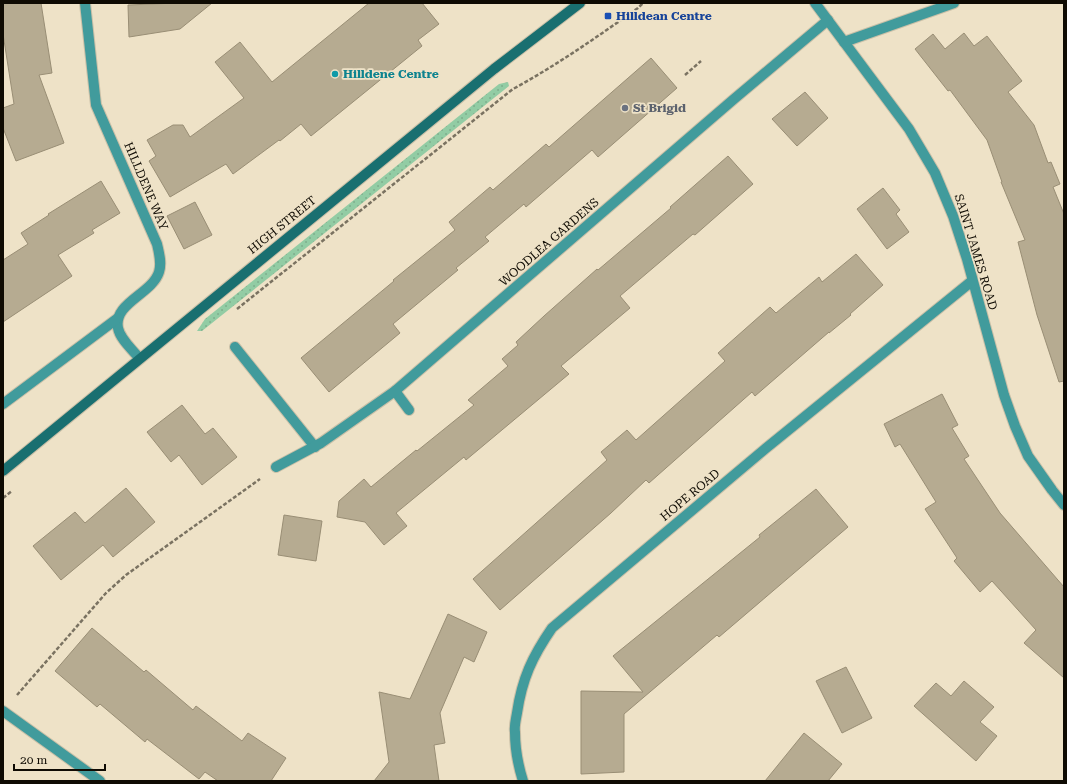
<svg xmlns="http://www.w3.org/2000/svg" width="1067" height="784" font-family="'Roboto Serif',serif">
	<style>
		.grass { fill: url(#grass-dots) }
		.building { fill: #b6ab91; stroke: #998e75 }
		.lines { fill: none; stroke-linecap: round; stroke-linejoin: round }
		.service-casing { stroke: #cac0a8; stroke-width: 12 }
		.minor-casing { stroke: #cac0a8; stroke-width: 12 }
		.secondary-casing { stroke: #cac0a8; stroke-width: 12 }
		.path { stroke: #7a7261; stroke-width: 2.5; stroke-dasharray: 4 2; stroke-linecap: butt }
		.service { stroke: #419b9c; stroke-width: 10 }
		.minor { stroke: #419b9c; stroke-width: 10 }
		.secondary { stroke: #196f70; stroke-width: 10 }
		.transit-dot { fill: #1a4fb4; stroke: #eee2c7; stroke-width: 1.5 }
		.culture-dot { fill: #0f9aa8; stroke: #eee2c7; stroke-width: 1.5 }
		.worship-dot { fill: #6b7280; stroke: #eee2c7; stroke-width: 1.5 }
		.labels { text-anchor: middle; stroke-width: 3.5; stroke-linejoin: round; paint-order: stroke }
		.transit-label { font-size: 12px; font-weight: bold; fill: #164399; stroke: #eee2c7; text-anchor: start }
		.culture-label { font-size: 12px; font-weight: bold; fill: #0d838f; stroke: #eee2c7; text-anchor: start }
		.worship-label { font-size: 12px; font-weight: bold; fill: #5b616d; stroke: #eee2c7; text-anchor: start }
		.street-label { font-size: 12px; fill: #0f0b03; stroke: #eee2c7 }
	</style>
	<defs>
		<pattern id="grass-dots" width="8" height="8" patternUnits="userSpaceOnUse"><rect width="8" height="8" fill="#92cca4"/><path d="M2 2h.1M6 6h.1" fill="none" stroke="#7dae8c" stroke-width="1.8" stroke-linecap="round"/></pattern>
	</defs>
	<rect width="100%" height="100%" fill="#eee2c7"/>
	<polygon class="grass" points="508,82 509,86 202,331 197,331 205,319 499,84"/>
	<g class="building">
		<polygon points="3,3 41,3 52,73 39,75 64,143 16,161 3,128 3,108 14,104 3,34"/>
		<polygon points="177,3 212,3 180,29 129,37 128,5"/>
		<polygon points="369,3 422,3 439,24 418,40 422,46 311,136 301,124 280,141 279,140 233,174 226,164 170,197 149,161 156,156 147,140 173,125 183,125 190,137 244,98 215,62 240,42 272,82"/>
		<polygon points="964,33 974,46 987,36 1022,81 1008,92 1034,125 1048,163 1051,162 1060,184 1053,187 1064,214 1064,381 1059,382 1037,315 1018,242 1025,240 1001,182 1002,182 987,140 950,90 948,91 915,49 933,34 945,49"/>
		<polygon points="651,58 677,88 598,157 592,150 526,207 524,204 485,237 489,241 456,268 458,270 393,324 400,333 329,392 301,358 394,281 393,280 455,230 449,222 490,187 493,190 546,144 549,147"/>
		<polygon points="805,92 828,118 797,146 772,119"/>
		<polygon points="728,156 753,184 695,235 693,234 620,296 630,308 561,366 569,374 466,460 464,457 396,513 407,526 384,545 365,522 337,517 339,501 364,479 371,487 416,450 417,451 474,405 468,400 508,366 502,359 518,345 516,342 544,316 597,269 598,270 671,208 670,207"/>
		<polygon points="101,181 120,213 92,230 94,233 58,255 72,276 3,322 3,260 28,244 21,233 49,215 48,214"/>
		<polygon points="883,188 900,210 896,214 909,232 887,249 857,209"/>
		<polygon points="195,202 212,235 184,249 167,216"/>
		<polygon points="856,254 883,285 850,314 851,315 829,333 829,332 755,396 752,392 649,483 646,480 611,513 500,610 473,579 607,460 601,452 627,430 636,440 725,361 718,353 770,307 776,313 819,277 822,282"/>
		<polygon points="942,394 958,425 952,428 969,456 964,459 1000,513 1064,587 1064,678 1024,643 1036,630 992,581 980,592 954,561 957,558 925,509 936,502 900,444 895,447 884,424"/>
		<polygon points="182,405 205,434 213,428 237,457 202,485 179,455 171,462 147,432"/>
		<polygon points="126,488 155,522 113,557 103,545 61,580 33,546 75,512 85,523"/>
		<polygon points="816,489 848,527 719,637 717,635 624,714 624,772 581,774 581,691 643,692 613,656 760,537 759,535"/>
		<polygon points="284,515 322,521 316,561 278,555"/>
		<polygon points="448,614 487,632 474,662 464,657 440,713 445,743 434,745 439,781 374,781 389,762 379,692 410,699"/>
		<polygon points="92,628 144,672 146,670 193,710 196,706 242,741 248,733 286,758 271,781 218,781 205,772 199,779 147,739 145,742 100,704 97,707 55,671"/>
		<polygon points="846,667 872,718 842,733 816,681"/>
		<polygon points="964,681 994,707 980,722 997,736 976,761 914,706 936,683 951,696"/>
		<polygon points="804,733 842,764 828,781 765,781"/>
	</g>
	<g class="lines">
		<defs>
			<polyline id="service" points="235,347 315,447"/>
			<g id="minor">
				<path d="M85 3 96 105 157 244C159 253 162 263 159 272 152 294 113 303 118 328 120 339 132 349 139 358"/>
				<polyline points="815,3 909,129 935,173 953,216 967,259 1004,395 1015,426 1028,456 1052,490 1064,505"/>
				<polyline points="844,42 954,3"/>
				<polyline points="395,391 409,410"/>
				<polyline points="3,404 118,318"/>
				<polyline points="276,467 321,443 395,391 734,99 828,20"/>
				<polyline points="3,711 100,781"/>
				<path d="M523 781C518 765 515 749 515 732 514 726 516 719 517 713 522 679 532 657 552 628L765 449 972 281"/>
			</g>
			<polyline id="secondary" points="3,471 494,69 580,3"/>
		</defs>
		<use href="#service" class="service-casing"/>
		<use href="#minor" class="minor-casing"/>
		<use href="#secondary" class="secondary-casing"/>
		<g class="path">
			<polyline points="685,75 701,61"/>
			<path d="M237 309 513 89C557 65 597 37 638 8L643 3"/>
			<polyline points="3,498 12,491"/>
			<polyline points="17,695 106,593 126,575 260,479"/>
		</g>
		<use href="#service" class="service"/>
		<use href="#minor" class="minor"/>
		<use href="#secondary" class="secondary"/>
	</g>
	<rect class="transit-dot" x="604" y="12" width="8" height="8" rx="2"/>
	<circle class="culture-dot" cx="335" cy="74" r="4"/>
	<circle class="worship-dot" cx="625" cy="108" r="4"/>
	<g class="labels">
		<g class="transit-label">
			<text x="616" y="20">Hilldean Centre</text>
		</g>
		<g class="culture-label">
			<text x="343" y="78">Hilldene Centre</text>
		</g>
		<g class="worship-label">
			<text x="633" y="112">St Brigid</text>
		</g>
		<g class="street-label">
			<text transform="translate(146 186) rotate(67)" y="4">HILLDENE WAY</text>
			<text transform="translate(282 225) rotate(-39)" y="4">HIGH STREET</text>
			<text transform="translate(549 242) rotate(-41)" y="4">WOODLEA GARDENS</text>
			<text transform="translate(976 252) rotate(73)" y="4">SAINT JAMES ROAD</text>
			<text transform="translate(690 495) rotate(-40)" y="4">HOPE ROAD</text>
		</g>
	</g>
	<rect width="1067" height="784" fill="none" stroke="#0f0b03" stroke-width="8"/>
	<path d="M14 764v6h91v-6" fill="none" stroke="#0f0b03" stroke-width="2"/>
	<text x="20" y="764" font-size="12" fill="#0f0b03" stroke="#eee2c7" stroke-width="3" paint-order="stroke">20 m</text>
</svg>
